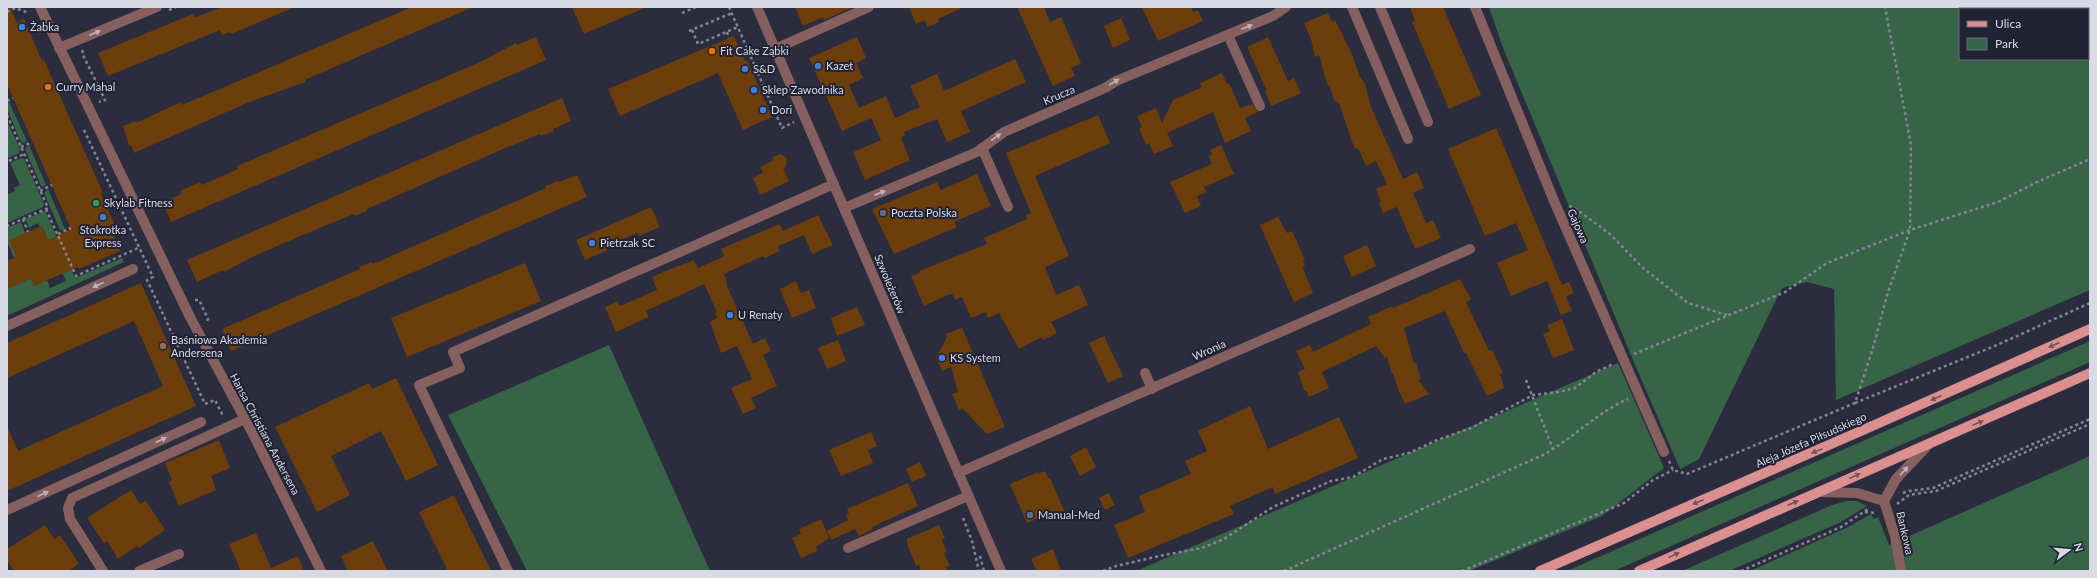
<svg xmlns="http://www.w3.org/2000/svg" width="2097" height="578" font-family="Lato,sans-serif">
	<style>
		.green { fill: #376346; fill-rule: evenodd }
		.building { fill: #6b3e0b }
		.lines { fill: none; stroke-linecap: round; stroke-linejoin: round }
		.path { stroke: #838594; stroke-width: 2.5; stroke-dasharray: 3 3; stroke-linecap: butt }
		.minor { stroke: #86605f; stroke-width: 10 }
		.major { stroke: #dc8f8f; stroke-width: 10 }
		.oneway { fill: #bfb5be }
		.oneway2 { fill: #75545e }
		.shop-dot { fill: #3f7fe0; stroke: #212335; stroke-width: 1.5 }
		.food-dot { fill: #e8710a; stroke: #212335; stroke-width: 1.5 }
		.leisure-dot { fill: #2e9e5b; stroke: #212335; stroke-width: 1.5 }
		.service-dot { fill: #5c6f8a; stroke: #212335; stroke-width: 1.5 }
		.education-dot { fill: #8d6e63; stroke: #212335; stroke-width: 1.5 }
		.labels { text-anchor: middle; stroke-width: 4; stroke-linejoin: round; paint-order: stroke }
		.poi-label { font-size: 11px; fill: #d8dae6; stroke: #212335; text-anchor: start }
		.street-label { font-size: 11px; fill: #d8dae6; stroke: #212335 }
	</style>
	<rect width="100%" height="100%" fill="#2b2d3f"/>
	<g class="green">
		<path d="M1489 7H2090V290L1836 400 1834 289 1807 282 1782 288 1699 459 1680 469 1636 367 1503 48ZM1960 9H2088V59H1960Z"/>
		<polygon points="9,102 27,141 24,143 21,142 7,109 7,103"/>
		<polygon points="7,121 20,149 19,153 8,158"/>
		<polygon points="29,145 46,185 43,187 41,186 25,149"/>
		<polygon points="21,158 24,159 44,204 43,207 7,223 7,195 15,191 14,188 20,185 10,163"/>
		<polygon points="48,189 65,229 60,230 44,193"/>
		<polygon points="45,211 75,278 122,258 124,262 7,316 7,289 31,278 34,286 47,280 50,288 66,281 56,259 59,257 51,239 48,240 42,226 40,227 38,223 30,227 31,231 25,219"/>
		<polygon points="21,222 25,233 16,257 14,258 7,241 7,228"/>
		<polygon points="2090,341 2090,362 1614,571 1567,571"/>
		<polygon points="609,345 710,571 527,571 448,415"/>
		<polygon points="1618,363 1664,468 1602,516 1469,571 1136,571"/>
		<polygon points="2090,456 2090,571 1750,571 1846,528 1871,514 1874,519 1878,517 1889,545"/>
		<polygon points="1846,501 1857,501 1867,506 1839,523 1729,571 1682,571 1832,505"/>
	</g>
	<g class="building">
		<polygon points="7,7 10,7 17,23 24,19 42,61 44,60 103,193 101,194 118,232 113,234 120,251 79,269 78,267 34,286 31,278 7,289 7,261 16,257 9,240 42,226 48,240 71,229 7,84"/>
		<polygon points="222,7 295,7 231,34 230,32 222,35 220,30 108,76 98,53 193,14 194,18"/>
		<polygon points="412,7 473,7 323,72 305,80 305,82 247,103 134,153 131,145 129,146 123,126 135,121 136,123 181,102 182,105"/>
		<polygon points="572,7 647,7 584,34"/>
		<polygon points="795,7 853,7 824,20 823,17 803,26"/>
		<polygon points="909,7 964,7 938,19 939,22 928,27 924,20 916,24"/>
		<polygon points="1017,7 1044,7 1050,22 1061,17 1081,63 1071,68 1075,76 1053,86"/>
		<polygon points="1142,7 1191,7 1193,12 1198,10 1203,21 1158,41"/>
		<polygon points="1410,7 1443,7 1481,95 1449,109 1412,22 1415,21"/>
		<polygon points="1328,13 1332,22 1335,20 1351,52 1360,77 1365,84 1371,107 1403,179 1417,172 1424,188 1413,193 1426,223 1433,220 1441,238 1415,249 1397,207 1383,213 1379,203 1381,201 1376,189 1387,184 1376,161 1366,166 1359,150 1354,147 1339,103 1334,100 1330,87 1327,84 1319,55 1315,57 1311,39 1304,23"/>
		<polygon points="1121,18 1130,40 1113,48 1104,26"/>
		<polygon points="734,36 745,61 747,60 772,117 743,130 718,73 620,116 608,89"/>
		<polygon points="536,37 546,60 171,222 163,202 181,194 180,191 200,182 202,185 238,169 237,166 478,63 516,43 517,45"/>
		<polygon points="857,37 866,58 856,63 863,78 849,85 859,108 886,96 895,118 920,107 910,86 937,74 944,91 1015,59 1026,82 961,111 970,132 947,142 937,119 904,132 905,135 901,138 910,160 865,180 853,152 881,140 871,118 842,131 809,58"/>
		<polygon points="1268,37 1288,81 1294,78 1301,93 1271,106 1265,91 1267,91 1247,47"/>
		<polygon points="1222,73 1227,84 1229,83 1240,108 1252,104 1258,112 1245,118 1251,131 1225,143 1213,112 1167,133 1173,146 1154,154 1149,143 1146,145 1139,128 1142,127 1137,116 1156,108 1162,123 1173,100 1202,87 1200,83"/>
		<polygon points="562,98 571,121 553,129 554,131 541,136 540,134 496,152 385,201 367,209 367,211 355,216 354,214 310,232 254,256 224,272 223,270 197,282 187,260"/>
		<polygon points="1098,115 1110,143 1035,176 1069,256 1045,267 1056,295 1079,285 1088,305 1051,322 1057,333 1043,340 1042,337 1019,349 999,313 988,318 986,312 971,318 962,297 955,300 953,295 950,294 924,306 911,276 920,273 919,271 987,244 984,238 1027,219 1026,215 1031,213 1006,153"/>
		<polygon points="1496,128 1562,285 1569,282 1574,293 1566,296 1572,311 1561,315 1547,281 1511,296 1497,263 1528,250 1516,223 1485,236 1448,149"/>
		<polygon points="1221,145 1234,174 1204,187 1206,192 1197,196 1201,206 1185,213 1170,182 1212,164 1209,156 1212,154 1210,150"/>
		<polygon points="780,154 787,158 786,167 783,168 789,181 760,195 753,178 763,173 760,167 772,161 773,157"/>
		<polygon points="977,174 991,206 954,222 957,227 894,254 872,209 937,182 941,190"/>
		<polygon points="577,175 587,197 231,351 222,329 360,269 359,267 372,262 373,264 546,188 545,186 558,181 559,182"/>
		<polygon points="651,207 660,227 639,236 637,233 607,246 608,250 585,260 576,240"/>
		<polygon points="818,215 833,245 812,254 804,235 778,246 780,251 765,258 763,256 724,274 727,283 726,284 753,344 765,338 771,351 763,355 777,386 751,398 756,408 743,414 731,388 752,379 737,346 721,353 710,322 717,318 715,313 717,312 704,284 646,311 649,317 616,332 605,307 617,301 620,306 657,290 652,278 658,274 694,260 698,268 724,256 721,249 739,241 780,224 783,231"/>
		<polygon points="1278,217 1287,233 1292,231 1305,260 1303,261 1305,266 1302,267 1313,293 1294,302 1260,225"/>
		<polygon points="1367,245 1376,266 1352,277 1343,256"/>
		<polygon points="525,263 541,301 407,357 391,318"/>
		<polygon points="1460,279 1471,299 1466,302 1489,351 1492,350 1503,373 1500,374 1504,388 1487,396 1466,353 1464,353 1445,311 1404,328 1414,364 1416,363 1421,379 1418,380 1429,394 1405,404 1398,389 1393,373 1392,374 1387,357 1385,358 1376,346 1322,372 1329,388 1309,397 1307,392 1304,390 1298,372 1305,369 1296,351 1310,345 1313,352 1371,324 1368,317 1392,306 1393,308"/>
		<polygon points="796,281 801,293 809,290 816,308 792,318 780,289"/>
		<polygon points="141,283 196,406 7,491 7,426 18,451 163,386 134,321 7,378 7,343"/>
		<polygon points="857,307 865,325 837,336 831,318"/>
		<polygon points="1562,319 1574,350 1553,358 1543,334 1550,331 1547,325"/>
		<polygon points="962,328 1005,427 987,434 962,408 959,410 952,394 958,392 951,367 942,371 936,358 947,337 946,334"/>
		<polygon points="1104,336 1123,376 1108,383 1089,343"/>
		<polygon points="838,340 846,361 827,369 818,348"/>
		<polygon points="396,378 438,465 406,481 381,431 331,456 350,495 317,512 275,427 369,383 372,389"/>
		<polygon points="1250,406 1268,449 1339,417 1358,458 1275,494 1273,487 1259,493 1230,506 1234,514 1128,558 1114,525 1145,512 1139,496 1191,474 1185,461 1207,451 1198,431"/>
		<polygon points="871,432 877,446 868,450 873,463 841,476 829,450"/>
		<polygon points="219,440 230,468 211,476 216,490 179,506 169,482 172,480 165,463"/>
		<polygon points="1086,447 1096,467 1080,476 1070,456"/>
		<polygon points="920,462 926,476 912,482 906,469"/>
		<polygon points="1045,471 1048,478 1050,478 1066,515 1054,520 1050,513 1027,523 1010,484 1038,472 1038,474"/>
		<polygon points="908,483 918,506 872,527 873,529 859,536 855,529 831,540 827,531 848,520 846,515 849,514 847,509"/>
		<polygon points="131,490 140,504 146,501 165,530 139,548 137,546 118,559 107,541 104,543 87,518"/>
		<polygon points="1109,493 1115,505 1105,510 1099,498"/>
		<polygon points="454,495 491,571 448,571 419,512"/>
		<polygon points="821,519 829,538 816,547 817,551 801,558 792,538 801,534 799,529"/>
		<polygon points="45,525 54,539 60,535 79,564 68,571 14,571 7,561 7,549"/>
		<polygon points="939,525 945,538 942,540 947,552 944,553 950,566 946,567 948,571 921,571 919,565 916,566 907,544 907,539"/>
		<polygon points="256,533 271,568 298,556 304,571 241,571 229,544"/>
		<polygon points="373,541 388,571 348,571 341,556"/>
		<polygon points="1053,549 1061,571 1037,571 1031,559"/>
	</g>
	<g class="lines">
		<g class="path">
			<polyline points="729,7 782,128 794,122"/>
			<polyline points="169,10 176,7"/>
			<polyline points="7,12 15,8 29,13"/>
			<polyline points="682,13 696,7"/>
			<polyline points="692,30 698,44 738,27"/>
			<polyline points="689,31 732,13"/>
			<polyline points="727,32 729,38"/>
			<polyline points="83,50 82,53 105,100 99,102"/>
			<polyline points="741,55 749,52"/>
			<polyline points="758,73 771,68"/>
			<polyline points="7,101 13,98"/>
			<polyline points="7,115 48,208 7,226"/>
			<polyline points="84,130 153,277 147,280 205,404 215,400 223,416"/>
			<polyline points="21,147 32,142"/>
			<polyline points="9,161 24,154"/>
			<polyline points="40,191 52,185"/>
			<polyline points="1569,206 1576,209 1610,234 1643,268 1688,303 1727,315"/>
			<polyline points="46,209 76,276 138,248"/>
			<polyline points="23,219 28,232"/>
			<polyline points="58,234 71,228"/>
			<polyline points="195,300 199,300 208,319 206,323"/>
			<polyline points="1634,354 1785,292 1827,263 1910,230 1998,202 2037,182 2090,159"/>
			<polyline points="1526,380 1553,449"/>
			<polyline points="1855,403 1997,345 2090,303"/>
			<polyline points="1669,461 1673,470 1687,474 1855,403 1873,348 1888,292 1910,230 1911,145 1885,7"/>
			<polyline points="1903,493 1909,491 1933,488 2090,419"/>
			<polyline points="1897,504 1909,495 1936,491 2090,424"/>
			<polyline points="1865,512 1876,513"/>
			<polyline points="963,518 972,541 979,571"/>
			<polyline points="980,556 984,571"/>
			<polyline points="1103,571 1116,566 1164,555 1202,548 1224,539 1273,507 1331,481 1353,477 1383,459 1409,453 1437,440 1471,428 1533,395 1559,392 1575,388 1596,372 1613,364"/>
			<path d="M1284 571 1545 454C1574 437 1598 412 1628 399"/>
			<polyline points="1462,571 1624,503 1653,480 1673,470"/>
			<polyline points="1741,571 1841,527 1868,509"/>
		</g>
		<g class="minor">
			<polyline points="40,7 190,317 255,438 321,571"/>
			<polyline points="757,7 1001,571"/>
			<polyline points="1352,7 1408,139"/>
			<polyline points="1380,7 1428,122"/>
			<polyline points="1475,7 1554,201 1664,452"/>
			<polyline points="1228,35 1260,106"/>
			<polyline points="59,48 157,7"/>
			<polyline points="775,49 869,7"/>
			<polyline points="982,148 1008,207"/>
			<polyline points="844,208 977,152 1004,132 1105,88 1116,81 1273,16 1286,7"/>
			<polyline points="7,326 133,269"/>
			<polyline points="1145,373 1152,389"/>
			<polyline points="958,473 1470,249"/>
			<polyline points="1819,492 1857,493 1884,501 1895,536 1901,571"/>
			<polyline points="1884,501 1896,479 1929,444"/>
			<polyline points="7,510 201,422"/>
			<polyline points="848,548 968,496"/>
			<polyline points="103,571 70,519 68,508 72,498 245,419"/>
			<polyline points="139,571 179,554"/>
			<polyline points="508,571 419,385 460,368 453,352 834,184"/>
		</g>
		<g class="major">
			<polyline points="1540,571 1870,427 2090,329"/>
			<polyline points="1639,571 2090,373"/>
		</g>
	</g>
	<defs><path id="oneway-solid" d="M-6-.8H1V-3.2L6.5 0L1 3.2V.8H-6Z"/></defs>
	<g class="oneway">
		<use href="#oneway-solid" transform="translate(1247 27) rotate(-23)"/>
		<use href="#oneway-solid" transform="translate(95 33) rotate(-23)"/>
		<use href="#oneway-solid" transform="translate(1114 82) rotate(-31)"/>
		<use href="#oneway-solid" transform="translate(996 137) rotate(-36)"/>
		<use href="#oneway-solid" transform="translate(880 193) rotate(-23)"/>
		<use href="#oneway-solid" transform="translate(98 285) rotate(156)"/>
		<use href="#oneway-solid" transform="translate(161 440) rotate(-24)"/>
		<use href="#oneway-solid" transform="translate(1904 471) rotate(-47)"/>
		<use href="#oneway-solid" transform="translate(43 494) rotate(-24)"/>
	</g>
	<g class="oneway2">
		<use href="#oneway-solid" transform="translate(2054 345) rotate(156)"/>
		<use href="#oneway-solid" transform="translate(1936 398) rotate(156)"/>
		<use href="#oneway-solid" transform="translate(1978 423) rotate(-23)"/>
		<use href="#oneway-solid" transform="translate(1817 451) rotate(157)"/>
		<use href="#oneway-solid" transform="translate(1855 476) rotate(-24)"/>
		<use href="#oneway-solid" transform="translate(1698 502) rotate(157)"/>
		<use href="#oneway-solid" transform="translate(1793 503) rotate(-24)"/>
		<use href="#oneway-solid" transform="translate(1674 555) rotate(-24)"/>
	</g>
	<g class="shop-dot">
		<circle cx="22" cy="27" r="4"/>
		<circle cx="818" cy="66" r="4"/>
		<circle cx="745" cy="69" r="4"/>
		<circle cx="754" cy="90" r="4"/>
		<circle cx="763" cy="110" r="4"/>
		<circle cx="103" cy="217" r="4"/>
		<circle cx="592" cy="243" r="4"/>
		<circle cx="730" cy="315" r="4"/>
		<circle cx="942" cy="358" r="4"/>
	</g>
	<g class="food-dot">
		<circle cx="712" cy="51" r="4"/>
		<circle cx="48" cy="87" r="4"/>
	</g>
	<circle class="leisure-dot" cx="96" cy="203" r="4"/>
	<g class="service-dot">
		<circle cx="883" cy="213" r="4"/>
		<circle cx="1030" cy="515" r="4"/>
	</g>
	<circle class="education-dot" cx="163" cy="346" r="4"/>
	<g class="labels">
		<g class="poi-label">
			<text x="30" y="31">Żabka</text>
			<text x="720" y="55">Fit Cake Ząbki</text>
			<text x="826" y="70">Kazet</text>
			<text x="753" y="73">S&amp;D</text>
			<text x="56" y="91">Curry Mahal</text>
			<text x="762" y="94">Sklep Zawodnika</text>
			<text x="771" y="114">Dori</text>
			<text x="104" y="207">Skylab Fitness</text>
			<text x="891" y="217">Poczta Polska</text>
			<text x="103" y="234" text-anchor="middle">Stokrotka<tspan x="103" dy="13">Express</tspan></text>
			<text x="600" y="247">Pietrzak SC</text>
			<text x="738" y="319">U Renaty</text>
			<text x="171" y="344">Baśniowa Akademia<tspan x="171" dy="13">Andersena</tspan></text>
			<text x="950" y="362">KS System</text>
			<text x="1038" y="519">Manual-Med</text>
		</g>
		<g class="street-label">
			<text transform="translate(1059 95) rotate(-23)" y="4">Krucza</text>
			<text transform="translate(1578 226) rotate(66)" y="4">Gajowa</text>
			<text transform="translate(890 284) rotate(67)" y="4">Szwoleżerów</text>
			<text transform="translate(1209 350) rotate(-24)" y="4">Wronia</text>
			<text transform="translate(265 434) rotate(62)" y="4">Hansa Christiana Andersena</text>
			<text transform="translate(1811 440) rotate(-24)" y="4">Aleja Józefa Piłsudskiego</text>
			<text transform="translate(1905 533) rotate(77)" y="4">Bankowa</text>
		</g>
	</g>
	<rect width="2097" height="578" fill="none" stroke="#d8dae6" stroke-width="16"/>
	<rect x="1959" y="8" width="130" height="52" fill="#212335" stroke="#6a6c7c"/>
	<rect x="1967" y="21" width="20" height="6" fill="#dc8f8f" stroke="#6a6c7c"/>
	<text x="1995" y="28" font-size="12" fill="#d8dae6">Ulica</text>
	<rect x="1967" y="38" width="20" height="12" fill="#376346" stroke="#6a6c7c"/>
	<text x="1995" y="48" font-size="12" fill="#d8dae6">Park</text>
	<g transform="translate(2069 550) rotate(74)" stroke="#212335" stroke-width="3" paint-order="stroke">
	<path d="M0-3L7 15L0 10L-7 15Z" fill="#d8dae6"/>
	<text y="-6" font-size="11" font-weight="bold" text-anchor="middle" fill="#d8dae6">N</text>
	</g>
</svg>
